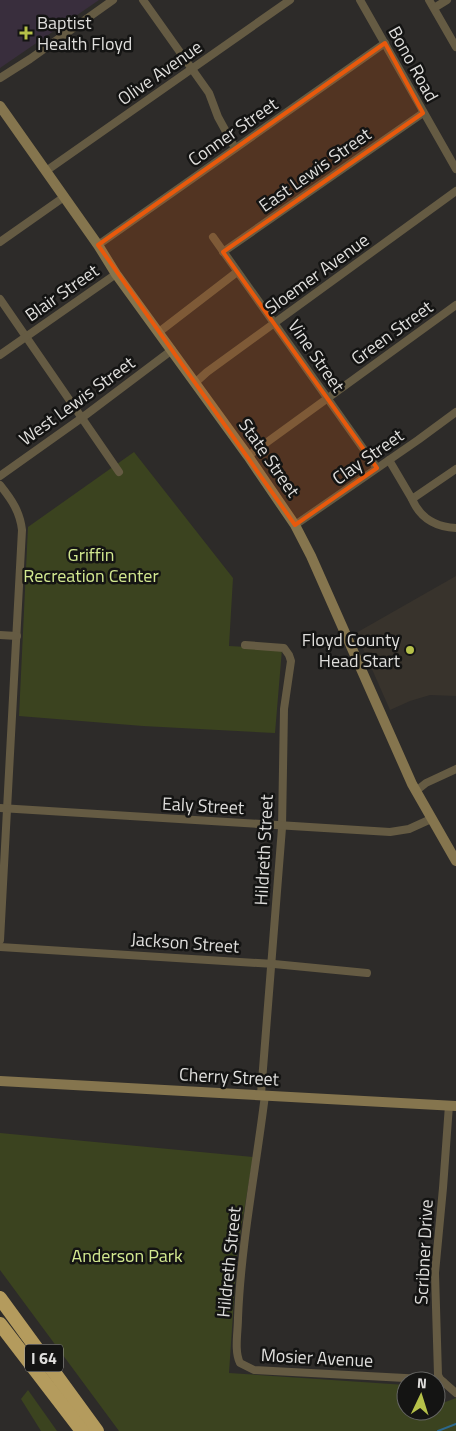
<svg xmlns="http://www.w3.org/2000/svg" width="456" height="1431" font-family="'Titillium Web',sans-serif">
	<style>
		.built { fill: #38332c }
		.medical { fill: #392e3d }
		.green { fill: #3b431f }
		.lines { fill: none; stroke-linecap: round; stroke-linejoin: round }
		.stream { stroke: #2c688e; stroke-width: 2 }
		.street { stroke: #655b43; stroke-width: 8 }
		.secondary { stroke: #85754e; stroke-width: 10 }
		.highway { stroke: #b49b5d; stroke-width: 14 }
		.marked { fill: #e8590c; fill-opacity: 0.2; stroke: #e8590c; stroke-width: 4; stroke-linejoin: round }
		.poi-dot { fill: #b6c149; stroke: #141413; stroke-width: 2 }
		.labels { text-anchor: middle; stroke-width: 5; stroke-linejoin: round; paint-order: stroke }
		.shield { fill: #141413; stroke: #a2a1a0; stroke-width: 1 }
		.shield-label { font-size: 16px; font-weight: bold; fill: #dfdedc }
		.poi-label { font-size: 18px; fill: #dfdedc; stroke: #141413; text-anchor: start }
		.street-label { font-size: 18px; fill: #dfdedc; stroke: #141413 }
		.park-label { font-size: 18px; fill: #d3e990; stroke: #141413 }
	</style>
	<rect width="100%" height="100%" fill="#2d2b29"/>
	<polygon class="built" points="456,576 456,696 430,695 410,701 390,710 356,633"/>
	<polygon class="medical" points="0,0 99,0 0,68"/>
	<g class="green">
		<polygon points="134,452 233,578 229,646 282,649 275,733 143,726 19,716 28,527"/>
		<polygon points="0,1133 253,1157 237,1254 229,1373 406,1385 406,1411 436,1411 436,1401 440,1404 456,1398 456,1431 119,1431 0,1270"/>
		<polygon points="28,1390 57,1431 41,1431 21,1399"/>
	</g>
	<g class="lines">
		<polyline class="stream" points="438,1431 456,1424"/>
		<g class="street">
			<polyline points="143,0 209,93 218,117 235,148"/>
			<polyline points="360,0 456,169"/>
			<polyline points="429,0 456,47"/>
			<polyline points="434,8 447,0"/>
			<polyline points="0,78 30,59 113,0"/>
			<polyline points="46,171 290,0"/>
			<polyline points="213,237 377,468"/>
			<polyline points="0,242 64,197"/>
			<polyline points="98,245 385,43"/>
			<polyline points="223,252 423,113"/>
			<polyline points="0,299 119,472"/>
			<polyline points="159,332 237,272"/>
			<polyline points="0,355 116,274"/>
			<polyline points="196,382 207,372 456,191"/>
			<polyline points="248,456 456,305"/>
			<polyline points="389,460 412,499 456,469"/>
			<polyline points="0,476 83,417 172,350"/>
			<path d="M0 485C12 500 20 512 22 530L0 940"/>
			<path d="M412 499C420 518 436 527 456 528"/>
			<polyline points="295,525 418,440 456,412"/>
			<polyline points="0,635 17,636"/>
			<polyline points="245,645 284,648 289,655 291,661 284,709 282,828 261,1094"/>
			<polyline points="416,791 426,783 456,769"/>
			<polyline points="0,808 390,832 409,829 431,819"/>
			<polyline points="0,947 274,964 367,973"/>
			<path d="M265 1095C256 1169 241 1243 238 1318 238 1332 234 1351 240 1363L254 1370 424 1379 443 1382"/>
			<polyline points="449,1105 443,1188 435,1273 438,1375 440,1379 456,1393"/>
		</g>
		<g class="secondary">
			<polyline points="0,106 98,245 116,274 248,456 295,525 311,556 412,784 456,861"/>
			<polyline points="0,1081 456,1106"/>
		</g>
		<g class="highway">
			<polyline points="0,1298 97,1431"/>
			<polyline points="0,1324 82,1431"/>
		</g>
	</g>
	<path class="marked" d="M385 43 423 113 223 252 377 468 295 525 98 245Z"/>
	<g class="poi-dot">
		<path d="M23.5 25.5h5v5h5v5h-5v5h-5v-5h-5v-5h5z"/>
		<circle cx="410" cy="650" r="5"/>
	</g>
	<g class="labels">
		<rect class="shield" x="25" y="1344.5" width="38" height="27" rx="4"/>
		<g class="shield-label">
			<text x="44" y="1364">I 64</text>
		</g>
		<g class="poi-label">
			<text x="37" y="29">Baptist<tspan x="37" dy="21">Health Floyd</tspan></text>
			<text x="400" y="646" text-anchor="end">Floyd County<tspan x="400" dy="21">Head Start</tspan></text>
		</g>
		<g class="street-label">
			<text transform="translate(413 64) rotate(61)" y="6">Bono Road</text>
			<text transform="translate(160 73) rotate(-35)" y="6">Olive Avenue</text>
			<text transform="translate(233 132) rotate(-35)" y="6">Conner Street</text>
			<text transform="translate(315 170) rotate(-35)" y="6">East Lewis Street</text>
			<text transform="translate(317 274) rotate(-36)" y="6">Sloemer Avenue</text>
			<text transform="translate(62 293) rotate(-35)" y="6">Blair Street</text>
			<text transform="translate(392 333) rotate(-36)" y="6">Green Street</text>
			<text transform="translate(316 356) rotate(55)" y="6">Vine Street</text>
			<text transform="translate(77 401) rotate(-36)" y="6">West Lewis Street</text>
			<text transform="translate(368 457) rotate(-35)" y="6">Clay Street</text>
			<text transform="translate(269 458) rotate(55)" y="6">State Street</text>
			<text transform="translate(203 806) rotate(3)" y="6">Ealy Street</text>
			<text transform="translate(264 850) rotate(-87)" y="6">Hildreth Street</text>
			<text transform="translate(185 943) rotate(4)" y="6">Jackson Street</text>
			<text transform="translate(229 1077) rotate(3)" y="6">Cherry Street</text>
			<text transform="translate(424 1252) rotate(-87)" y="6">Scribner Drive</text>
			<text transform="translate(229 1262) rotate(-84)" y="6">Hildreth Street</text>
			<text transform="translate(317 1358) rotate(3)" y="6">Mosier Avenue</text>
		</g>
		<g class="park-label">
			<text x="91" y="561">Griffin<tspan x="91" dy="21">Recreation Center</tspan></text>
			<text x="127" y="1262">Anderson Park</text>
		</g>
	</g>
	<g transform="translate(421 1396) rotate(4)"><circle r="24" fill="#141413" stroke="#656563"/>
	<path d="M0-4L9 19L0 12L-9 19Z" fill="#b6c149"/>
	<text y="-8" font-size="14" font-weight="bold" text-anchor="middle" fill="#dfdedc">N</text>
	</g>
</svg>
